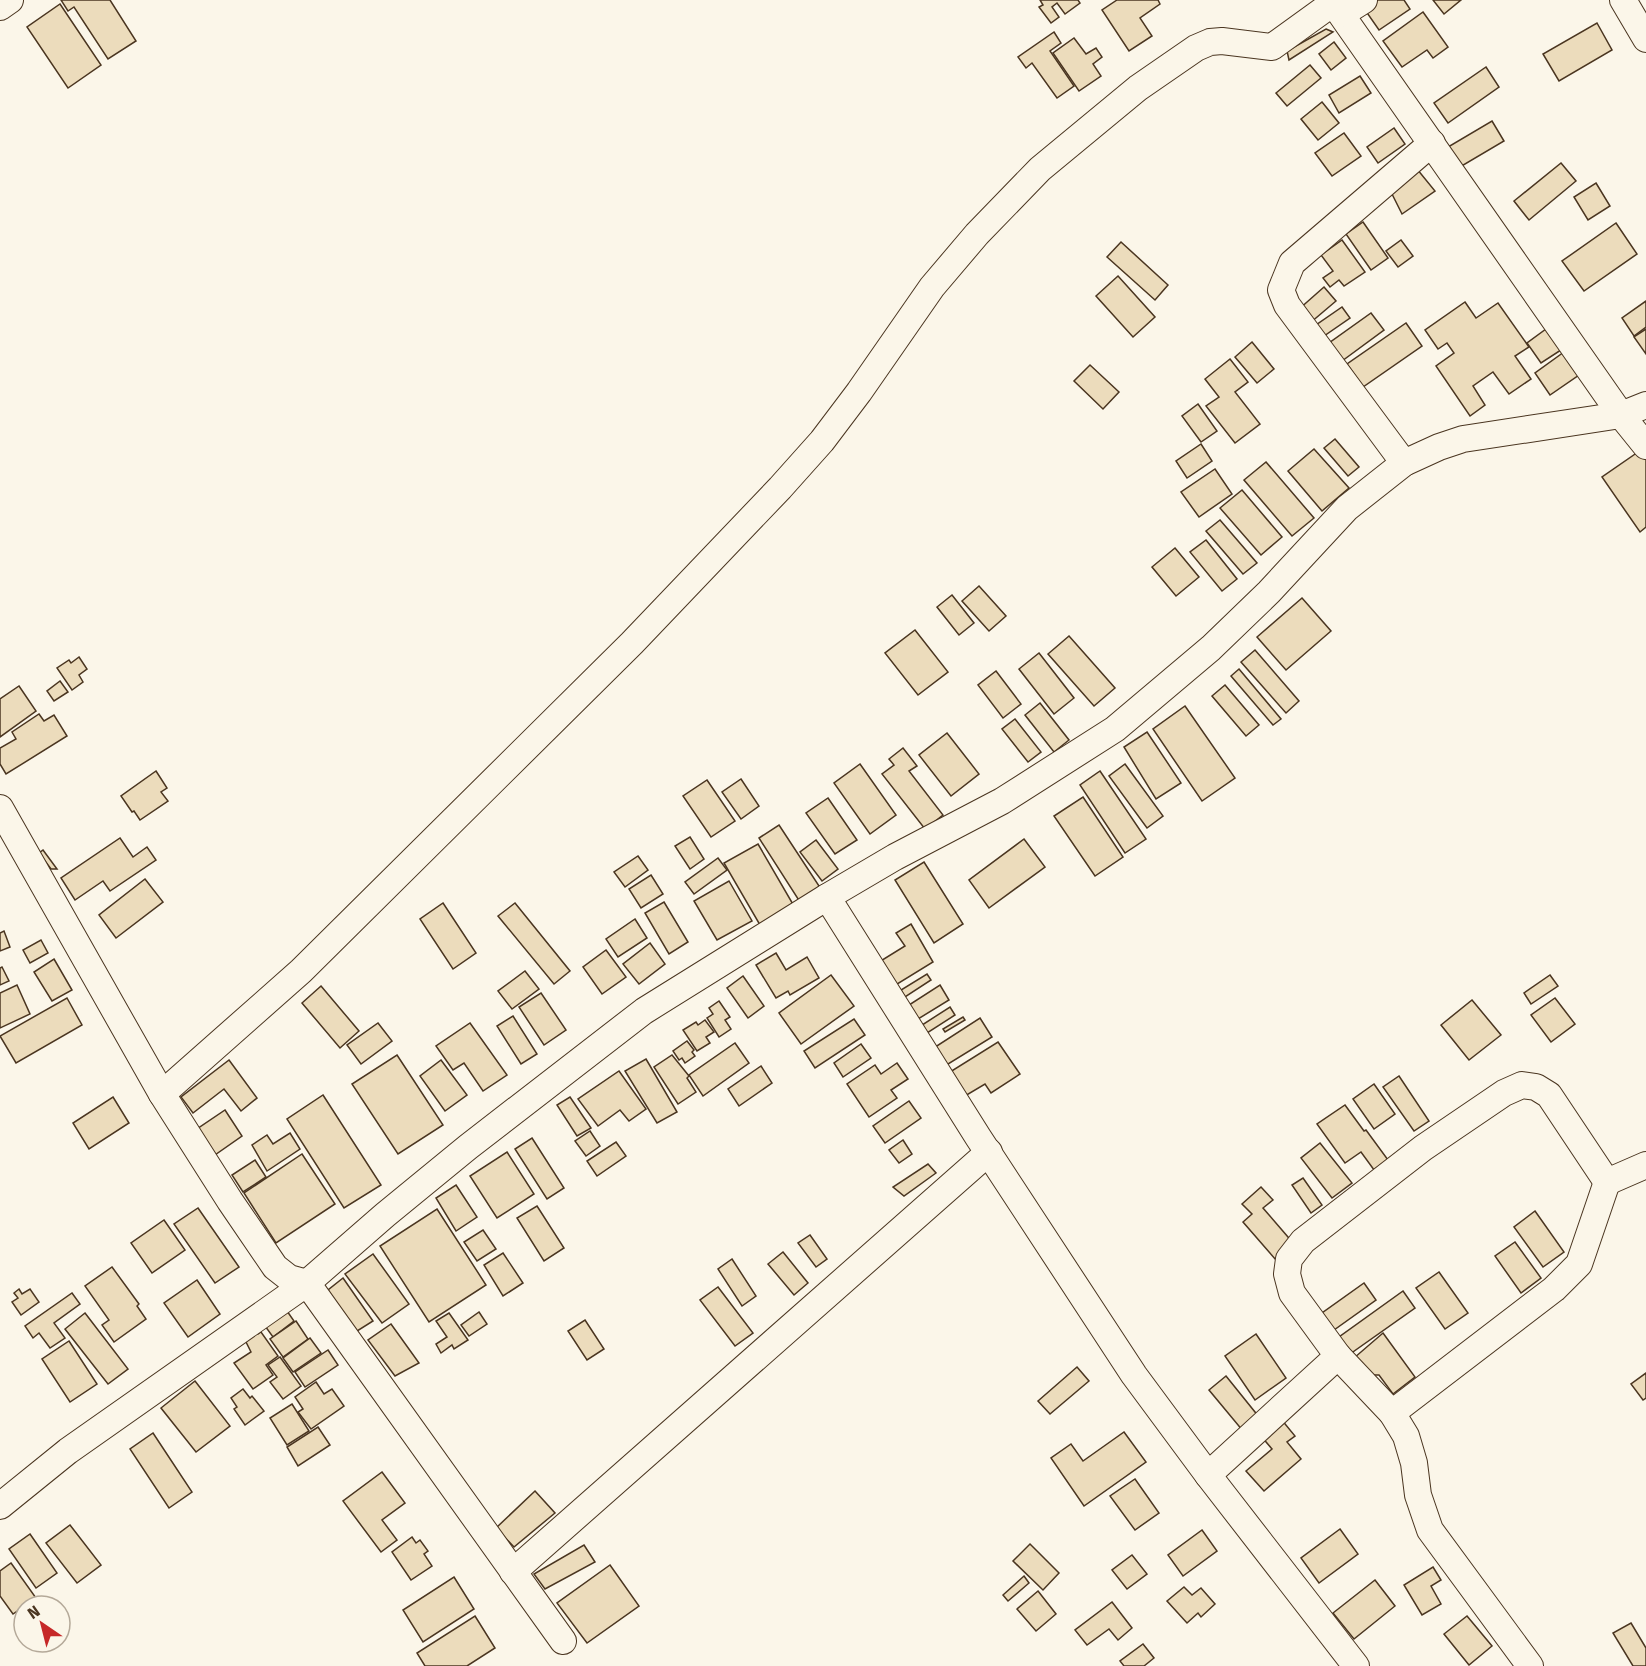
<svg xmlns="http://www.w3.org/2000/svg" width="1646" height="1666" font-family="'Fira Sans',sans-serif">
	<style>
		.building { fill: #ecdcbc; stroke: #4a3520; stroke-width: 1.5 }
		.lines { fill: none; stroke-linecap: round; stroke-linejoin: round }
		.minor-casing { stroke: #4a3520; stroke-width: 28 }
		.minor { stroke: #fbf6e9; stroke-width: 26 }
	</style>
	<rect width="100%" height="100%" fill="#fbf6e9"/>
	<g class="building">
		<polygon points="61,0 110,0 136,41 108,59 74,7 68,11"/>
		<polygon points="1040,0 1078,0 1080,3 1065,14 1057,3 1052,7 1059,17 1051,23 1039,7 1043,5"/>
		<polygon points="1117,0 1158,0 1160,4 1140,18 1152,36 1129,51 1102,10"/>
		<polygon points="1373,0 1404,0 1410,9 1379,30 1363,7"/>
		<polygon points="1433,0 1461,0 1444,14"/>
		<polygon points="60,4 101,65 68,88 27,27"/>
		<polygon points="1423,12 1448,47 1433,58 1427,50 1402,67 1383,41"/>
		<polygon points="1597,23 1612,50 1559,81 1543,54"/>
		<polygon points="1326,29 1333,32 1289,60 1287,51"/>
		<polygon points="1054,32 1061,43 1050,51 1074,86 1057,98 1032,63 1026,68 1018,57"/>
		<polygon points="1074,38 1086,54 1096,48 1102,57 1093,64 1101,76 1079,91 1053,53"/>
		<polygon points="1334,42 1346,58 1331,70 1319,54"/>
		<polygon points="1310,65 1321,78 1287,106 1276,93"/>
		<polygon points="1486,67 1499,87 1448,123 1434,103"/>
		<polygon points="1360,76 1371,93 1339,113 1329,95"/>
		<polygon points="1322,102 1339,123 1318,140 1301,119"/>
		<polygon points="1492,121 1504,141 1460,167 1448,147"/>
		<polygon points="1394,128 1405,144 1378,163 1367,147"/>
		<polygon points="1344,133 1361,156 1332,176 1315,153"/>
		<polygon points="1561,163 1576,181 1529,220 1514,201"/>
		<polygon points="1417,169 1435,191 1402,214 1390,190"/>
		<polygon points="1596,183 1610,206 1588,220 1574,197"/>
		<polygon points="1363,222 1388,258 1371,270 1346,234"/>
		<polygon points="1616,223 1637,254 1584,291 1562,261"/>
		<polygon points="1342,240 1365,272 1344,286 1339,280 1330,287 1323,278 1333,271 1321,255"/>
		<polygon points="1401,240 1413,256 1398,267 1386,251"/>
		<polygon points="1121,242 1168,285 1155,300 1107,257"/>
		<polygon points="1118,276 1155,317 1133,337 1096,296"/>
		<polygon points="1324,287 1336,301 1310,323 1298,310"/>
		<polygon points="1646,301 1646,327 1634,336 1622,318"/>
		<polygon points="1465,302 1476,318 1498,303 1529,347 1515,356 1531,379 1509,394 1493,372 1473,386 1485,405 1470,416 1436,366 1454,353 1447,343 1438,349 1425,330"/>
		<polygon points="1342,307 1350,318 1324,336 1316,325"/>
		<polygon points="1371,313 1384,330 1342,361 1329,343"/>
		<polygon points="1406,323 1422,346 1363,387 1347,364"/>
		<polygon points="1546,329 1561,350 1541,363 1527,343"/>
		<polygon points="1646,329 1646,354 1634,337"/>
		<polygon points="1252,342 1274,369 1257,383 1235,357"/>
		<polygon points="1564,352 1579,375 1550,395 1535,373"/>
		<polygon points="1230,359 1248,382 1235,392 1260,424 1235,443 1206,406 1219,397 1205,379"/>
		<polygon points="1090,365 1119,392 1103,409 1074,381"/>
		<polygon points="1198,404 1217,431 1201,442 1182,416"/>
		<polygon points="1335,439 1359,467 1348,476 1324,448"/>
		<polygon points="1201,444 1212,461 1187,478 1176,461"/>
		<polygon points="1314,449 1349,488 1322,511 1288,471"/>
		<polygon points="1641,450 1646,458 1646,527 1640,532 1602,477"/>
		<polygon points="1266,462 1314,518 1292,536 1244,480"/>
		<polygon points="1215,469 1232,494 1199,517 1181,492"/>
		<polygon points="1242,490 1282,537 1261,555 1220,508"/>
		<polygon points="1220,520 1257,563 1243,574 1206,531"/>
		<polygon points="1206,540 1237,579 1222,591 1190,552"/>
		<polygon points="1175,548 1199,577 1176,596 1152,567"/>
		<polygon points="979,586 1006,616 989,631 962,601"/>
		<polygon points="952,595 974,623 959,635 937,607"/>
		<polygon points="1302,598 1331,631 1286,670 1257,637"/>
		<polygon points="915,630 948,672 918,695 885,653"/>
		<polygon points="1069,636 1115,688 1094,706 1048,654"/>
		<polygon points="1255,650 1299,701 1286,713 1241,662"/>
		<polygon points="1039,653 1074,698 1054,714 1019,669"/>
		<polygon points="79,657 87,669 79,675 83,682 72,690 57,668 69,660 71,663"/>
		<polygon points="1239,669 1281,719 1273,725 1231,676"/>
		<polygon points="996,671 1021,704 1003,718 978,685"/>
		<polygon points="60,681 68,692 54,701 47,691"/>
		<polygon points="1225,685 1259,725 1246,736 1212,696"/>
		<polygon points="19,686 36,711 0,737 0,699"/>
		<polygon points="1040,703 1069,740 1054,752 1025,715"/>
		<polygon points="1185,706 1235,778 1202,801 1153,729"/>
		<polygon points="39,714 44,721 54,715 67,736 6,774 0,764 0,748 16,739 12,732"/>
		<polygon points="1015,719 1041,752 1028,762 1002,729"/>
		<polygon points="1147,732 1181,783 1156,799 1124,747"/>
		<polygon points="947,733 979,774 951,796 919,755"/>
		<polygon points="903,748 917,766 909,771 943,815 925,829 882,774 894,765 889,759"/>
		<polygon points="860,764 896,815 870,834 834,783"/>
		<polygon points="1125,764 1163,816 1147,828 1109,776"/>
		<polygon points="156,771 167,788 161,792 168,801 140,820 134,811 132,812 121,796"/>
		<polygon points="1100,771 1146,839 1125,853 1080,785"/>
		<polygon points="741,779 759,806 741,819 722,792"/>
		<polygon points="707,780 735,821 711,837 683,796"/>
		<polygon points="1083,797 1123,857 1095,876 1054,816"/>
		<polygon points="828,798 857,840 835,854 806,813"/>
		<polygon points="779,825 821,889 800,902 759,838"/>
		<polygon points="690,837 704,859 690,869 675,846"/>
		<polygon points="120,838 133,857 147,847 156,860 110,891 103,881 75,900 61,878"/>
		<polygon points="1024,839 1045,867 989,908 969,880"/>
		<polygon points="816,840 838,869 822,881 800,852"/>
		<polygon points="758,844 794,906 760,925 724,863"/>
		<polygon points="43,850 57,869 51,869 39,853"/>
		<polygon points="638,856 648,870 625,887 614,872"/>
		<polygon points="718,858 727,870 694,894 685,882"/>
		<polygon points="924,862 963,924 934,943 895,880"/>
		<polygon points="651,875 663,894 641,908 629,889"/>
		<polygon points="145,879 163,902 116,938 99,915"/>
		<polygon points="729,881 752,921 717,940 694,901"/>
		<polygon points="664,902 688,942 669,954 645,913"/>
		<polygon points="443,903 476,953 453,969 420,919"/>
		<polygon points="515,903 570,971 554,984 498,916"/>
		<polygon points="635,919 647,938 618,957 606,939"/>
		<polygon points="911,924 933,962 894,986 879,962 905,946 896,933"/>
		<polygon points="4,931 10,947 0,951 0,933"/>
		<polygon points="41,940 48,953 30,963 23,950"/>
		<polygon points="650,943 665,964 639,984 623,964"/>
		<polygon points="606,950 626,977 602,994 583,967"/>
		<polygon points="776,953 786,970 807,957 819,978 790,995 788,991 776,998 756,965"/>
		<polygon points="54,959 72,990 52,1001 34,972"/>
		<polygon points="2,967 9,981 0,985 0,968"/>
		<polygon points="525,971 539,989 512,1009 498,991"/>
		<polygon points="927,974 931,980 905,997 901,990"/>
		<polygon points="831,975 854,1006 801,1044 779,1013"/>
		<polygon points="1550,975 1558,986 1531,1004 1524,993"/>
		<polygon points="743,976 764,1006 748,1018 727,988"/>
		<polygon points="17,985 30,1014 0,1028 0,993"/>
		<polygon points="940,985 949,1000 918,1019 909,1005"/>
		<polygon points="321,986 359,1031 340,1048 302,1003"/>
		<polygon points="541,993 566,1030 544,1045 519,1007"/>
		<polygon points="67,998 82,1025 16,1063 0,1036"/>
		<polygon points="1555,998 1575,1024 1551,1042 1531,1015"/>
		<polygon points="1472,1000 1501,1035 1469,1060 1441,1025"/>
		<polygon points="719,1001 730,1017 725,1020 731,1029 719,1037 707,1018 713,1014 709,1008"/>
		<polygon points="950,1007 955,1015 924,1035 919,1027"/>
		<polygon points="513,1016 537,1054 521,1064 497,1026"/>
		<polygon points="963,1017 965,1020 945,1032 943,1029"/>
		<polygon points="980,1018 992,1037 940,1069 929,1051"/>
		<polygon points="854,1019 865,1035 815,1068 804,1051"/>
		<polygon points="705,1020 714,1032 706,1037 710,1043 697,1051 683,1030 696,1022 698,1025"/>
		<polygon points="378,1023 392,1041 361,1064 347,1045"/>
		<polygon points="470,1023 507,1075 483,1091 464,1063 453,1070 436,1046"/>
		<polygon points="687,1041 694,1050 692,1052 695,1056 685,1063 682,1058 679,1060 673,1051"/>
		<polygon points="998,1042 1020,1074 991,1093 985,1084 965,1096 950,1072"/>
		<polygon points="735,1043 749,1063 703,1096 689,1075"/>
		<polygon points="861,1044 871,1058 843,1077 834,1063"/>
		<polygon points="397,1055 443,1125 398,1154 352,1084"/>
		<polygon points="672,1055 689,1076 687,1078 696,1092 678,1104 654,1067"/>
		<polygon points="646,1059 677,1112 657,1123 625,1071"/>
		<polygon points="229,1060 257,1098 241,1111 224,1089 193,1113 181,1097"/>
		<polygon points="441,1060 467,1095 445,1111 420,1076"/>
		<polygon points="897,1063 908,1079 891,1090 897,1098 869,1117 847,1084 875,1065 881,1074"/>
		<polygon points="761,1066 772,1083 739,1106 728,1089"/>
		<polygon points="619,1071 646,1109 629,1121 620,1110 598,1126 578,1099"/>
		<polygon points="1399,1076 1429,1121 1414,1131 1383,1087"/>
		<polygon points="1374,1084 1395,1114 1374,1129 1353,1099"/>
		<polygon points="323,1095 381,1185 344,1208 287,1119"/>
		<polygon points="113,1097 129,1123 89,1149 73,1123"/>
		<polygon points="570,1097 591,1128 577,1136 557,1105"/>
		<polygon points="909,1101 921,1118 885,1143 873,1126"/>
		<polygon points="1345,1105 1364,1131 1366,1130 1391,1164 1377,1174 1361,1152 1345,1163 1317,1124"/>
		<polygon points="225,1110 242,1136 212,1157 194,1131"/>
		<polygon points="590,1131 600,1146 586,1156 575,1141"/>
		<polygon points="290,1133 300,1149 267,1171 252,1145 267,1135 273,1144"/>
		<polygon points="532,1138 564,1188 547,1199 515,1149"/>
		<polygon points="903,1140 912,1154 899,1163 889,1150"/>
		<polygon points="616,1142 626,1156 597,1176 587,1161"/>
		<polygon points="1320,1143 1352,1183 1332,1198 1301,1158"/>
		<polygon points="507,1152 534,1194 497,1218 470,1176"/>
		<polygon points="302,1154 335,1204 276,1243 244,1193"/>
		<polygon points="255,1160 266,1177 243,1192 232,1175"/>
		<polygon points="928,1164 936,1173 904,1196 893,1187"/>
		<polygon points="1303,1178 1322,1205 1311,1213 1292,1185"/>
		<polygon points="456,1185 477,1217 456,1231 436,1198"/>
		<polygon points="1261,1187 1273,1200 1263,1208 1294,1244 1276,1260 1243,1222 1252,1214 1242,1204"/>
		<polygon points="537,1206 564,1248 544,1261 517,1218"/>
		<polygon points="198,1208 239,1267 215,1283 174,1224"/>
		<polygon points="437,1209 486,1285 429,1322 380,1246"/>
		<polygon points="1535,1211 1564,1252 1543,1267 1514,1227"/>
		<polygon points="164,1220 185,1250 152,1273 131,1243"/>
		<polygon points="483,1230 496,1249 477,1261 464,1242"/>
		<polygon points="810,1235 827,1259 816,1267 798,1243"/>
		<polygon points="1515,1242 1541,1278 1521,1293 1495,1256"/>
		<polygon points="783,1252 808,1283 794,1295 768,1264"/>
		<polygon points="503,1253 523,1283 503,1296 484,1265"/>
		<polygon points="373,1254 409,1304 382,1323 345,1274"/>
		<polygon points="732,1259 756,1296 742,1306 718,1269"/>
		<polygon points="112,1267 139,1304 137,1306 146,1319 114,1342 102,1325 109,1320 85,1286"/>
		<polygon points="1439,1272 1468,1313 1445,1329 1416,1288"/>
		<polygon points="343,1278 373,1321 354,1333 328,1290"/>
		<polygon points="197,1280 220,1314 188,1337 164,1303"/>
		<polygon points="1364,1283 1376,1300 1334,1330 1322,1313"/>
		<polygon points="718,1287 753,1333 735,1346 700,1300"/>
		<polygon points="19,1289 22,1294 30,1289 39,1302 21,1315 12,1302 18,1298 14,1293"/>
		<polygon points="1403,1291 1415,1308 1350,1354 1339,1337"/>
		<polygon points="72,1293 80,1304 54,1323 65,1338 50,1348 39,1333 33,1338 25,1326"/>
		<polygon points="287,1311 294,1321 273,1337 265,1326"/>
		<polygon points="479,1312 487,1324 469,1336 461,1325"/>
		<polygon points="85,1313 128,1369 108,1384 65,1329"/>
		<polygon points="449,1313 468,1340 454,1349 452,1345 441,1353 436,1344 447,1337 436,1321"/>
		<polygon points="585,1320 604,1349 587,1360 568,1331"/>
		<polygon points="296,1321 308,1339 283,1357 270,1339"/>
		<polygon points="391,1324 419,1363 395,1376 368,1340"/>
		<polygon points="254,1328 258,1334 261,1332 278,1356 266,1365 273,1375 253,1389 234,1363 251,1352 243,1336"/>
		<polygon points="1383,1333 1415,1377 1393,1394 1379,1375 1367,1375 1354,1358"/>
		<polygon points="1256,1334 1286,1378 1255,1400 1225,1356"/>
		<polygon points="310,1338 321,1353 293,1372 283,1358"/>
		<polygon points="69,1341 97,1384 70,1402 42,1359"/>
		<polygon points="328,1350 338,1365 305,1387 295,1372"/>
		<polygon points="280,1357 301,1386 283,1399 270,1382 277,1377 268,1365"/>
		<polygon points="1077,1367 1089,1381 1050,1414 1038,1401"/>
		<polygon points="1646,1373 1646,1398 1643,1400 1631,1384"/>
		<polygon points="1226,1376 1259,1417 1243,1431 1209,1390"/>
		<polygon points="195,1381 230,1426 196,1452 161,1408"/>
		<polygon points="316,1382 324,1394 332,1389 344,1406 311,1429 298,1412 303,1409 295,1397"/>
		<polygon points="243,1389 250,1398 252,1396 264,1411 245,1425 234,1409 237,1407 231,1398"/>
		<polygon points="292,1404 309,1431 287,1445 270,1418"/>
		<polygon points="1281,1419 1295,1436 1287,1442 1301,1459 1264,1491 1246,1471 1272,1449 1261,1436"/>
		<polygon points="318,1427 330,1445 298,1466 287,1447"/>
		<polygon points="1124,1432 1146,1462 1084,1506 1051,1458 1071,1444 1083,1461"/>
		<polygon points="153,1433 192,1492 169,1508 130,1449"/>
		<polygon points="382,1472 405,1503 382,1520 397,1540 381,1552 343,1501"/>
		<polygon points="1135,1479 1159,1513 1135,1530 1110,1496"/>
		<polygon points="535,1491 555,1513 514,1547 496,1528"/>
		<polygon points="70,1525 101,1565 77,1583 46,1543"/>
		<polygon points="1340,1529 1358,1554 1319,1583 1301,1558"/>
		<polygon points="1202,1530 1217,1551 1183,1576 1168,1555"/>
		<polygon points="30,1534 57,1573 36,1588 9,1549"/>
		<polygon points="412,1537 416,1543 420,1540 428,1551 424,1554 432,1566 411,1580 392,1552"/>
		<polygon points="1030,1544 1059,1573 1043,1590 1013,1561"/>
		<polygon points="584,1545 595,1562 545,1589 534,1574"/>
		<polygon points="1132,1555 1147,1574 1127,1589 1112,1570"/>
		<polygon points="11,1563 36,1598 13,1614 0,1596 0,1571"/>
		<polygon points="610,1565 639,1606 587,1643 557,1603"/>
		<polygon points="1433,1567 1441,1580 1431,1586 1441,1604 1422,1615 1404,1585"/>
		<polygon points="1024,1576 1029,1583 1008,1601 1003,1595"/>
		<polygon points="454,1577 474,1609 423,1642 403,1610"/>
		<polygon points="1375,1580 1395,1606 1354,1639 1333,1613"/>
		<polygon points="1184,1587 1192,1595 1201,1588 1215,1604 1201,1617 1198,1613 1187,1623 1167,1601"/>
		<polygon points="1038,1591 1056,1614 1036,1631 1017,1609"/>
		<polygon points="1112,1602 1132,1628 1118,1640 1109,1629 1087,1645 1075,1630"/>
		<polygon points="475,1616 495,1648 467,1666 425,1666 417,1653"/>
		<polygon points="1467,1616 1492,1646 1469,1665 1444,1634"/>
		<polygon points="1631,1623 1646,1648 1646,1666 1633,1666 1613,1633"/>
		<polygon points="1143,1644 1154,1658 1144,1666 1124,1666 1120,1661"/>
	</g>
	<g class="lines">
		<defs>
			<g id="minor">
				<polyline points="1331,0 1621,415 1646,446"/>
				<polyline points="1623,0 1646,39"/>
				<polyline points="0,7 10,0"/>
				<polyline points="1342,14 1364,0"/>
				<polyline points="1404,463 1287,305 1281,290 1292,263 1432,143"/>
				<polyline points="0,808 162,1094 230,1201 275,1267 289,1278 307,1283 563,1641"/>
				<polyline points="827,897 978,1137 1134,1375 1208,1475 1356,1666"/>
				<polyline points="162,1094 301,971 632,643 780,488 822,441 859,392 932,287 977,234 1040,169 1138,88 1196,48 1210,42 1222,41 1272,47 1333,3"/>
				<polyline points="1338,1356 1392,1413 1406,1436 1414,1463 1418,1495 1430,1530 1530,1666"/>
				<polyline points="1392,1413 1554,1289 1579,1264 1607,1182"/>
				<polyline points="1208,1475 1338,1356 1292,1293 1287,1274 1289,1259 1303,1241 1423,1148 1504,1093 1522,1085 1536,1087 1549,1095 1607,1182 1646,1165"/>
				<polyline points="0,1506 68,1451 307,1283 385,1215 468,1147 644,1011 827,897 895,857 1002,801 1115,729 1211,648 1269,592 1347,508 1404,463 1439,447 1463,439 1621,415 1646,405"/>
				<polyline points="513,1572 989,1152"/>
			</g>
		</defs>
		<use href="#minor" class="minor-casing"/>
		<use href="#minor" class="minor"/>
	</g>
	<g transform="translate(42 1624) rotate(325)"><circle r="28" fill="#fbf6e9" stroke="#b4a999" stroke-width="1.5"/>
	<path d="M0-4.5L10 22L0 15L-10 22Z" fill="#c62828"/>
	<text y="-9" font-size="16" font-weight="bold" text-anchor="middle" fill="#4a3520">N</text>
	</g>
</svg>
